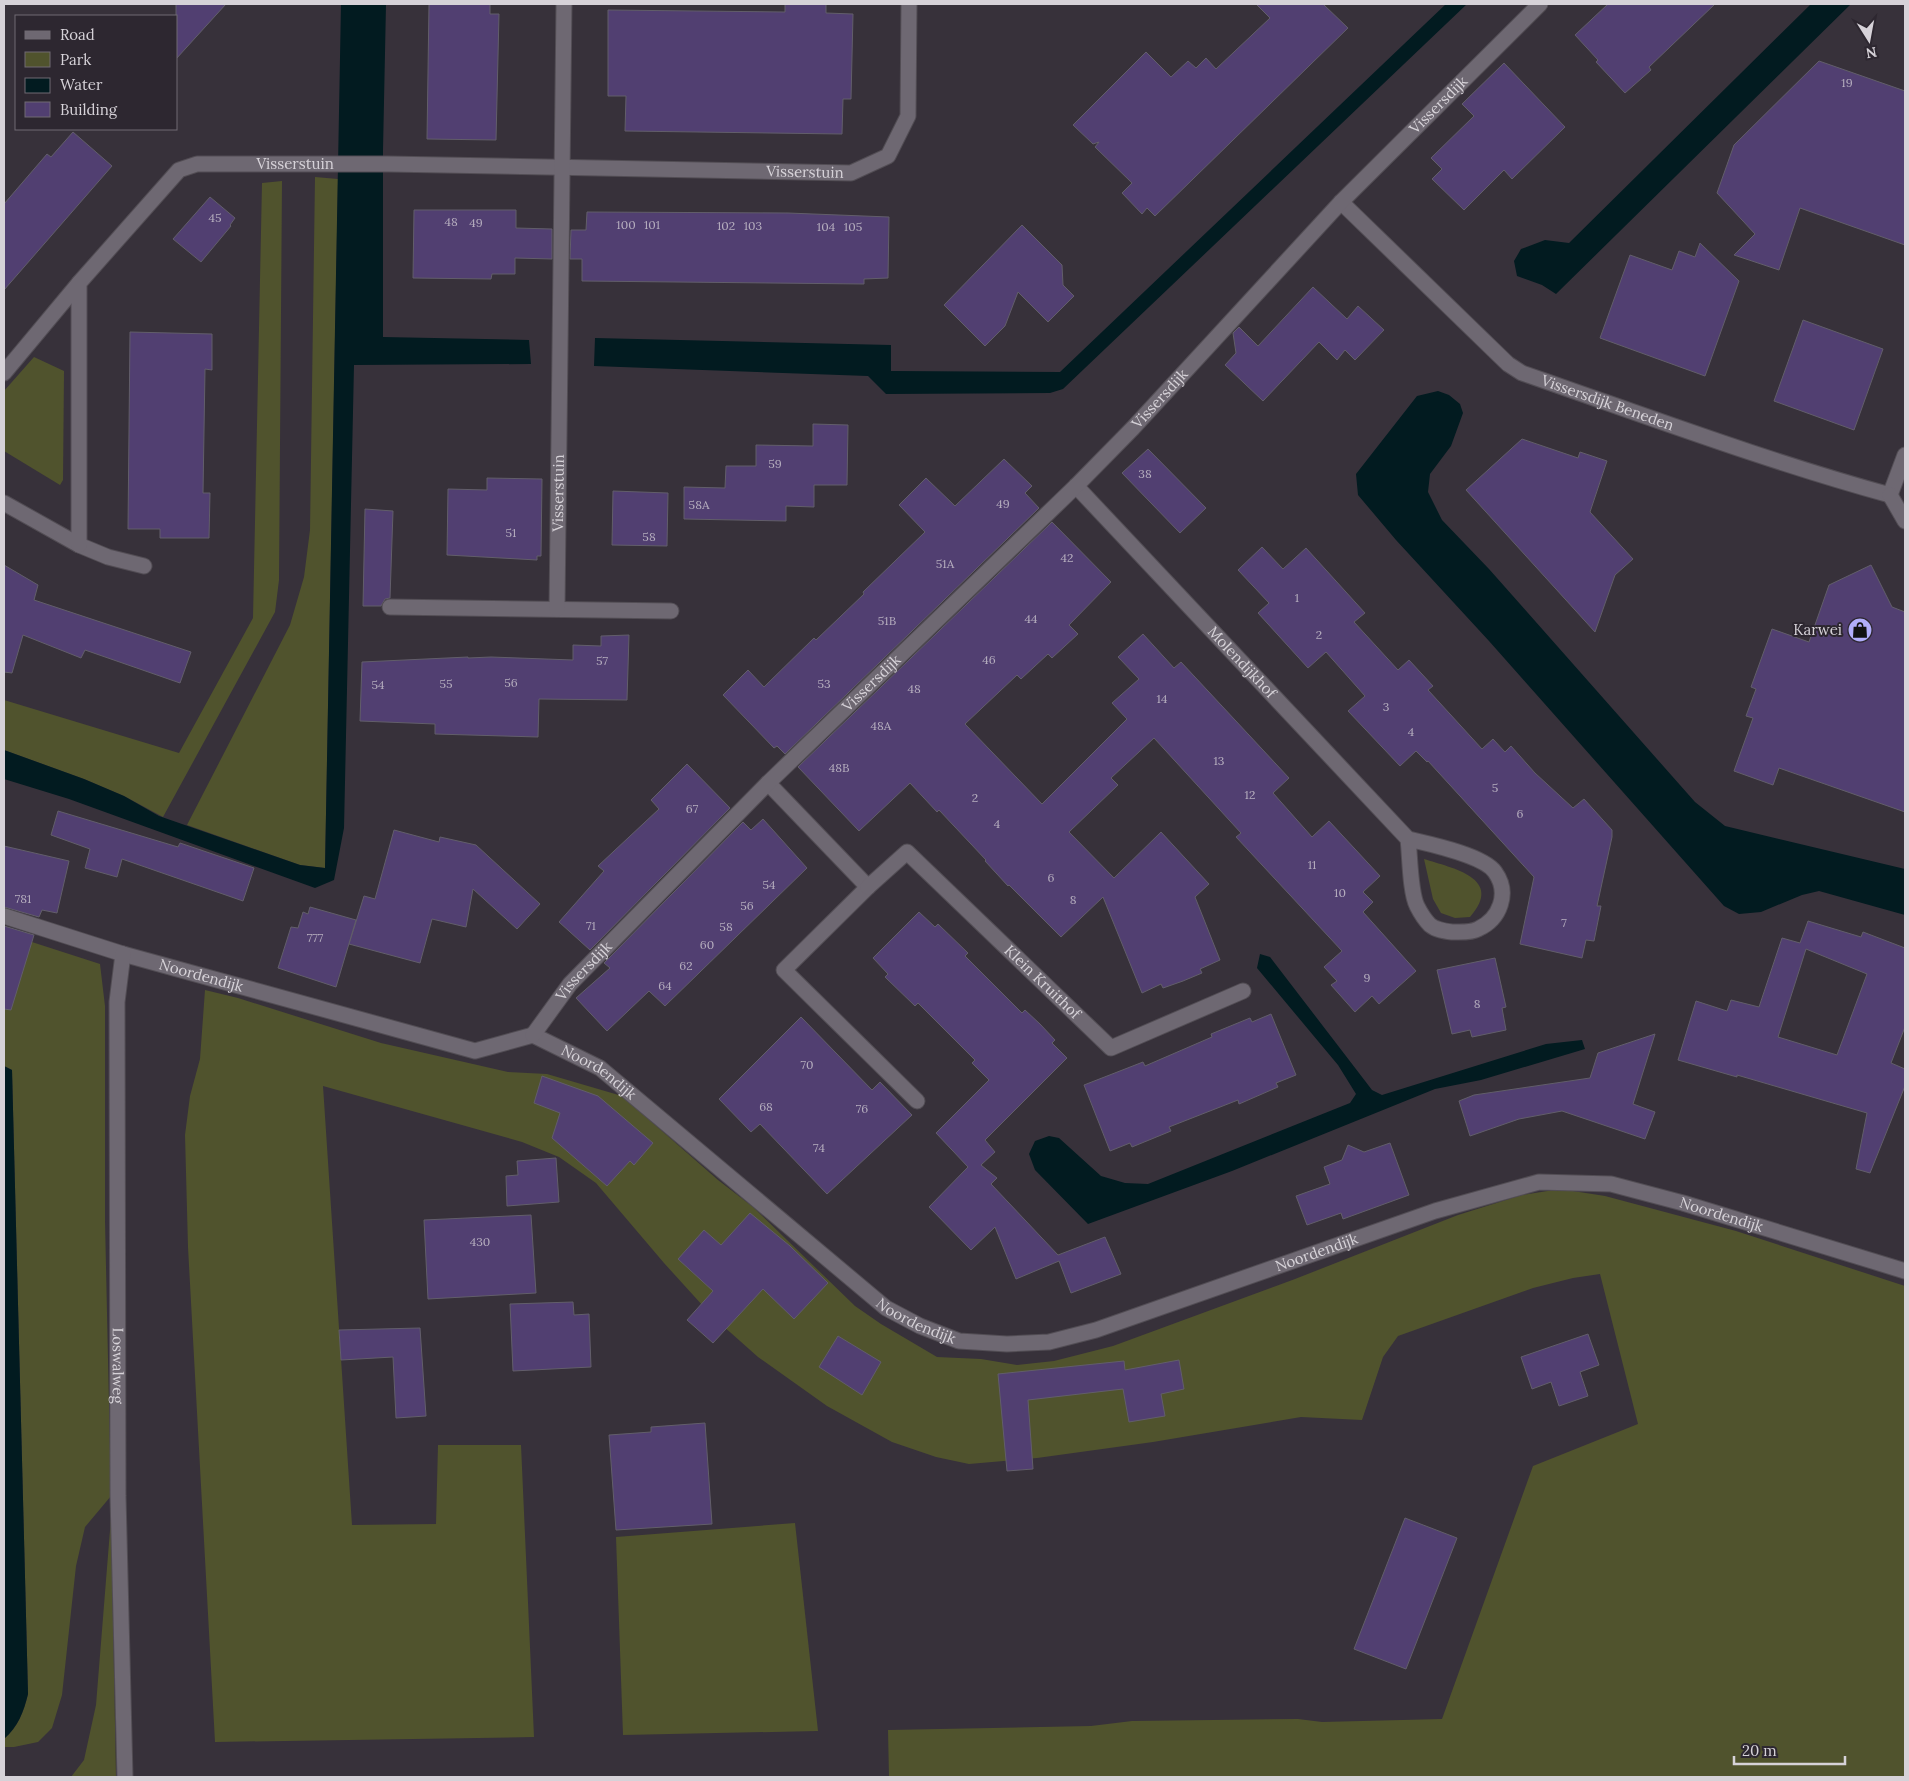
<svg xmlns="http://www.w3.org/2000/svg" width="1909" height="1781" font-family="Lora,serif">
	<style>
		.green { fill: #50532d }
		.water { fill: #021b20 }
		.building { fill: #513f71; stroke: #625e6a; fill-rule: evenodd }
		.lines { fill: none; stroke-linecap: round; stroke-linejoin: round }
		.street-casing { stroke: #524d54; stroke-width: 17 }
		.street { stroke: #6e6872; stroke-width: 15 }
		.labels { text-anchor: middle; stroke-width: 4; stroke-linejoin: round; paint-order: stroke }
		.number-label { font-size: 12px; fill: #b5adbe }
		.street-label { font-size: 15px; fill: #d6d2d8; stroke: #2d2730 }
		.poi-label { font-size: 15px; fill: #d6d2d8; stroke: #2d2730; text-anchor: end }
	</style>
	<rect width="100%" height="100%" fill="#37313a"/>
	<g class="green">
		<polygon points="315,177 338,179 325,868 300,865 187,825 290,625 304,577 310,530"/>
		<polygon points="282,181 279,580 275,612 163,817 124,796 84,779 4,750 4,700 179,753 253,618 262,183"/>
		<polygon points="34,357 64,371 63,480 60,485 4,451 4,391"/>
		<path d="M1424 859C1452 868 1505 878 1470 917L1455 918 1441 913 1433 899Z"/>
		<path d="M4 933 100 964 105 1006V1221L111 1496 85 1527 76 1566 62 1695 52 1728 38 1742 14 1747H4V1739C18 1727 24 1711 28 1694L12 1070 4 1066Z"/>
		<polygon points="205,990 238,998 381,1043 508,1072 547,1074 622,1096 718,1180 753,1207 855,1306 881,1324 937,1357 981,1359 1017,1365 1054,1361 1113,1346 1295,1279 1458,1215 1522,1195 1560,1189 1605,1196 1736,1231 1905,1286 1905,1777 889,1777 888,1730 1091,1726 1132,1721 1298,1719 1322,1722 1442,1719 1533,1466 1638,1424 1600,1274 1573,1278 1533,1288 1398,1336 1383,1357 1362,1420 1301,1417 1153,1442 1037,1458 969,1464 936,1457 892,1442 827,1406 758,1357 713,1317 664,1263 596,1183 559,1157 522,1142 323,1086 352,1525 436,1524 438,1445 521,1445 534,1737 215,1742 188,1247 185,1135 190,1096 200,1059"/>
		<polygon points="111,1518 116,1777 71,1777 84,1760 96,1705"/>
		<polygon points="795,1523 818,1731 623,1735 616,1537"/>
	</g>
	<g class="water">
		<polygon points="341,4 386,4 383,150 383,337 529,340 531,364 354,365 344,828 334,880 315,888 69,799 4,779 4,750 84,779 124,796 159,816 300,865 325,868"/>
		<polygon points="1446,4 1467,4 1063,389 1050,393 886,394 868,376 594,366 595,338 891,345 891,371 1060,372"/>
		<polygon points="1811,4 1851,4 1556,294 1542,285 1517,276 1514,261 1521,249 1545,240 1569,243"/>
		<polygon points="1438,391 1449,395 1460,404 1463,413 1451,446 1430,474 1428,492 1442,520 1489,569 1695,802 1725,826 1905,869 1905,915 1819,891 1802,895 1761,912 1739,914 1724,906 1489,641 1396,540 1358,495 1356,474 1417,396"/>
		<polygon points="1260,954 1270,957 1372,1090 1382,1095 1546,1044 1582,1040 1585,1049 1481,1080 1435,1089 1232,1171 1088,1224 1035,1170 1029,1154 1035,1141 1049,1136 1059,1138 1101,1176 1125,1183 1148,1184 1350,1103 1356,1094 1338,1065 1257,968"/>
		<path d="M4 1066 12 1070 28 1694C24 1711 18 1727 4 1739Z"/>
	</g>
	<g class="building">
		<polygon points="176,4 226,4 176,59"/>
		<polygon points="429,4 490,4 490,14 499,14 496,140 427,139"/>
		<polygon points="785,4 826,4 826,13 853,14 851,99 843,99 842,134 625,131 626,96 608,96 608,10 785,12"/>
		<polygon points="1256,4 1323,4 1348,28 1155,216 1147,208 1142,214 1122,193 1132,183 1095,147 1099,142 1093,144 1073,125 1146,52 1171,77 1188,61 1196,68 1206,58 1216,69 1270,18"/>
		<polygon points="1608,4 1715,4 1649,67 1651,70 1625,93 1596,62 1598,60 1575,35"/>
		<polygon points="1819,61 1905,91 1905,245 1800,208 1779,270 1734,255 1755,234 1717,193 1734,145"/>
		<polygon points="1504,63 1565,127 1512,179 1504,170 1464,210 1432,179 1442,169 1431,158 1474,116 1462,104"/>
		<polygon points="73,132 112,166 4,290 4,204 47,154 51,157"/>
		<polygon points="210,197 235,218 230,225 231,226 201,262 173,239"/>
		<polygon points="414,210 516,210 516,228 552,229 552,259 515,258 515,274 492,274 491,279 413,278"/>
		<polygon points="587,212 788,213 889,217 888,278 864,279 864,284 582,281 582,259 570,259 571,230 586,230"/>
		<polygon points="1022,225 1062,265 1063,285 1074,296 1048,322 1018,292 1005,326 985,346 944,305"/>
		<polygon points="1700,243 1739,281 1705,376 1600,338 1630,255 1672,270 1679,251 1695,257"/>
		<polygon points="1313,287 1347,319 1358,306 1384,330 1355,360 1345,350 1337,360 1319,342 1263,401 1225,365 1236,353 1233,333 1239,327 1258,346"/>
		<polygon points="1803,320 1883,349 1854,430 1774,401"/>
		<polygon points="130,332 212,334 212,370 205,369 203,493 210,493 209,538 160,538 160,529 128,529"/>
		<polygon points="813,424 848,425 847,485 814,485 814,507 786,506 786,521 684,519 684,487 725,488 726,466 756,466 756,445 813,446"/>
		<polygon points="1522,439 1578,458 1580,452 1607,461 1590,512 1633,559 1615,575 1595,632 1466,490"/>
		<polygon points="1148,449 1206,508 1180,533 1122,473"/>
		<polygon points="1004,459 1032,486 1025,493 1039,508 785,754 777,746 774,748 723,695 748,670 764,687 814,638 816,640 864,594 863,592 925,532 899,505 926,478 955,506"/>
		<polygon points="487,478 542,479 541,556 537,556 537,560 447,555 448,489 487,490"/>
		<polygon points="613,491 668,493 667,546 612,545"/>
		<polygon points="365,509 393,511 390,598 385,599 381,606 363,606"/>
		<polygon points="1052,522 1111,582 1069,625 1078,634 1052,658 1048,654 1021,679 1017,675 965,724 1042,804 1127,719 1112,703 1139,679 1118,657 1143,634 1174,668 1181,662 1289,778 1273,793 1312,837 1329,821 1380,876 1363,892 1373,902 1363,912 1416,971 1379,1004 1372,996 1355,1012 1331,985 1337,981 1324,967 1342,951 1236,837 1241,833 1154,738 1111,778 1118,785 1069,832 1114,878 1161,832 1209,884 1195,897 1220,960 1200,969 1202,973 1183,981 1163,988 1161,984 1142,993 1103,897 1061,937 1009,885 1008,886 985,861 986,860 939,810 937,812 910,783 859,831 798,767"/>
		<polygon points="1262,547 1283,569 1306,548 1365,613 1354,622 1398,670 1409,660 1433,686 1428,690 1482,749 1493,739 1505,752 1511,746 1535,773 1573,808 1584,799 1612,830 1612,837 1597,906 1601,906 1594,941 1586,940 1582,958 1520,944 1534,877 1428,761 1427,762 1416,751 1400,766 1348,711 1365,696 1326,652 1308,668 1258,613 1269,603 1238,570"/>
		<polygon points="4,565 38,585 34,600 191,652 180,683 85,650 81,658 23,635 12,673 4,672"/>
		<polygon points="1871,565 1892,607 1905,612 1905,812 1779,768 1773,785 1734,771 1753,718 1746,716 1756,689 1751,687 1772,629 1809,642 1829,585"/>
		<polygon points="629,635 627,700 539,699 538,737 435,734 435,724 360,721 362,662 468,657 468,658 491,657 573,660 573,645 601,646 601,636"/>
		<polygon points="687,764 730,808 590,950 559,922 604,871 598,866 659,809 651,800"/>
		<polygon points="58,811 178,847 180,843 254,868 243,901 122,859 117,877 85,868 90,849 51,835"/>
		<polygon points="763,819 807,868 665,1006 649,991 607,1031 576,998 610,968 604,963 743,822 751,830"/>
		<polygon points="394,830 439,842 440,837 476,845 540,904 517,929 473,889 466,927 432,919 420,963 349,944 364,896 375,899"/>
		<polygon points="4,846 69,861 57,913 42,910 39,917 4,907"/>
		<polygon points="310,907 356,920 336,987 278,968 291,927 298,928 303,912 308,914"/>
		<polygon points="919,912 935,927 938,924 968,953 965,956 1022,1013 1025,1010 1040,1024 1055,1040 1052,1043 1067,1058 985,1140 995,1152 981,1165 997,1178 991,1184 1058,1255 1105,1237 1121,1274 1071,1293 1059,1261 1016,1279 995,1227 971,1250 929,1207 968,1167 936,1133 989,1080 972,1063 975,1060 918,1003 915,1006 885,977 888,974 873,958"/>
		<path d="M1808 921 1861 937 1863 932 1905 948V1027L1891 1063 1905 1069V1086L1870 1173 1856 1169 1867 1113 1737 1075V1077L1678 1060 1696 1001 1727 1011 1731 1000 1759 1007 1782 938 1800 943ZM1806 949 1867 974 1837 1055 1778 1037Z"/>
		<polygon points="4,926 34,935 11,1010 4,1009"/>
		<polygon points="1495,958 1506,1007 1502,1008 1506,1030 1472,1037 1470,1030 1452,1034 1437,970"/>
		<polygon points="1271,1014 1296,1075 1276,1083 1278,1087 1239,1104 1238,1100 1169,1127 1171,1131 1132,1147 1130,1143 1110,1151 1084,1085 1143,1062 1145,1066 1212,1037 1211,1034 1250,1018 1252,1022"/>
		<polygon points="801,1017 872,1090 880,1082 912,1115 827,1194 760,1124 751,1132 719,1099"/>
		<polygon points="1655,1034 1633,1104 1655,1112 1645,1139 1562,1111 1519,1119 1470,1136 1459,1101 1474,1095 1590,1078 1598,1053"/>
		<polygon points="542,1076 598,1096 653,1143 634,1165 630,1161 607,1186 552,1138 560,1113 534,1103"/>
		<polygon points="1390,1143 1409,1195 1343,1219 1341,1213 1307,1225 1296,1196 1330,1184 1324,1167 1342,1160 1348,1145 1364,1152"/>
		<polygon points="556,1158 559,1202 507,1206 506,1176 518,1175 517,1161"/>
		<polygon points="750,1213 790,1246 828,1283 794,1319 763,1289 713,1343 687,1320 713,1291 678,1259 704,1230 721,1245"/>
		<polygon points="531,1215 536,1293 428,1299 424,1220"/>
		<polygon points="573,1302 574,1315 589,1314 591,1367 513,1371 510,1304"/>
		<polygon points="420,1328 426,1416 396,1418 393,1357 341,1360 339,1330"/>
		<polygon points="1588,1334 1599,1365 1580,1372 1588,1396 1559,1406 1551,1382 1532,1389 1521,1357"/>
		<polygon points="838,1336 881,1362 862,1395 819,1367"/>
		<polygon points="1179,1360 1184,1389 1161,1394 1165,1416 1129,1422 1123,1389 1028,1400 1033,1469 1007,1471 998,1374 1124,1361 1125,1370"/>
		<polygon points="705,1423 712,1524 616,1530 609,1435 651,1432 651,1427"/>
		<polygon points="1405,1518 1457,1538 1406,1669 1354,1649"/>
	</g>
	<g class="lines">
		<defs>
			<g id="street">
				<path id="s1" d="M1341 202 1508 364 1522 373C1644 415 1766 461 1890 495L1905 455"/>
				<polyline points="4,373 79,283"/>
				<path id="s2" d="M1076 486 1408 839C1410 856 1410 892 1417 906 1420 912 1426 921 1430 925 1436 930 1444 931 1452 932 1460 932 1471 933 1478 929 1500 919 1510 893 1495 872 1483 855 1429 844 1408 839"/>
				<polyline points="1890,495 1905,521"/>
				<polyline points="4,503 79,545 108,557 144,566"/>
				<path id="s3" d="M79 545V283L179 170 197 164H388L851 173 888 156 908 116 909 4"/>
				<polyline points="390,607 671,611"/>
				<path id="s4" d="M557 609 564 4"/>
				<polyline points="768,783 868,887 784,970 917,1101"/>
				<path id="s5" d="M868 887 907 852 1111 1048 1243 991"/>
				<path id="s6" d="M4 916 123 954 475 1051 533 1035 600 1068 886 1308 920 1326 959 1341 1007 1344 1049 1342 1096 1330 1435 1211 1539 1182 1611 1184 1683 1203 1905 1271"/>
				<path id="s7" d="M123 954 117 1002 118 1496 125 1777"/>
				<path id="s8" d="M533 1035 570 984 768 783 1076 486 1133 428 1341 202 1540 4"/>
			</g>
		</defs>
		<use href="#street" class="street-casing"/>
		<use href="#street" class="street"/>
	</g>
	<defs>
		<symbol id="shop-disc" viewBox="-11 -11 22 22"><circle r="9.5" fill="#b1adfa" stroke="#2d2730"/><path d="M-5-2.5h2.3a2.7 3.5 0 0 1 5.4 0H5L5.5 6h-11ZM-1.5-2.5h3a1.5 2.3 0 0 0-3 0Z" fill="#111"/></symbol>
	</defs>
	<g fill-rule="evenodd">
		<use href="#shop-disc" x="1846" y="616" width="28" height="28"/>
	</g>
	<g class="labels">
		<g class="number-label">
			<text x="1847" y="87">19</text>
			<text x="215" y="222">45</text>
			<text x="451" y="226">48</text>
			<text x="476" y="227">49</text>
			<text x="626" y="229">100</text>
			<text x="652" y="229">101</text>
			<text x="726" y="230">102</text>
			<text x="753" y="230">103</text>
			<text x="826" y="231">104</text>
			<text x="853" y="231">105</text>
			<text x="775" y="468">59</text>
			<text x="1145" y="478">38</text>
			<text x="1003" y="508">49</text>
			<text x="699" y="509">58A</text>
			<text x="511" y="537">51</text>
			<text x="649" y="541">58</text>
			<text x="1067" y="562">42</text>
			<text x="945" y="568">51A</text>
			<text x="1297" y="602">1</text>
			<text x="1031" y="623">44</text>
			<text x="887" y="625">51B</text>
			<text x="1319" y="639">2</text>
			<text x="989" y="664">46</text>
			<text x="602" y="665">57</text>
			<text x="511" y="687">56</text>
			<text x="446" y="688">55</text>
			<text x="824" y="688">53</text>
			<text x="378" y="689">54</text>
			<text x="914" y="693">48</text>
			<text x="1162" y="703">14</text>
			<text x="1386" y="711">3</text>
			<text x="881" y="730">48A</text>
			<text x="1411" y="736">4</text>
			<text x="1219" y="765">13</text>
			<text x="839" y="772">48B</text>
			<text x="1495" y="792">5</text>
			<text x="1250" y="799">12</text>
			<text x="975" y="802">2</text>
			<text x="692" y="813">67</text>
			<text x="1520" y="818">6</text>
			<text x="997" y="828">4</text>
			<text x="1312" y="869">11</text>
			<text x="1051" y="882">6</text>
			<text x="769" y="889">54</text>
			<text x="1340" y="897">10</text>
			<text x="23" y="903">781</text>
			<text x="1073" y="904">8</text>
			<text x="747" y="910">56</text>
			<text x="1564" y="927">7</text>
			<text x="591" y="930">71</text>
			<text x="726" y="931">58</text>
			<text x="315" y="942">777</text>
			<text x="707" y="949">60</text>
			<text x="686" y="970">62</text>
			<text x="1367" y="982">9</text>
			<text x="665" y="990">64</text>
			<text x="1477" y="1008">8</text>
			<text x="807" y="1069">70</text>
			<text x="766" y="1111">68</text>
			<text x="862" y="1113">76</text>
			<text x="819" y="1152">74</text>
			<text x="480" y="1246">430</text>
		</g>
		<g class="street-label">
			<text dy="5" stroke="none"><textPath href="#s8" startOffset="1299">Vissersdijk</textPath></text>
			<text dy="5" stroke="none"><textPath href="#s3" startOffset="530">Visserstuin</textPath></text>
			<text dy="5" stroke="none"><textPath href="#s3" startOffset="1040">Visserstuin</textPath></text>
			<text dy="5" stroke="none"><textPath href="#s8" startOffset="894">Vissersdijk</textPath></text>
			<text dy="5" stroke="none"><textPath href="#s1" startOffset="340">Vissersdijk Beneden</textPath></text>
			<text dy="5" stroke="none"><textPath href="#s4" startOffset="116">Visserstuin</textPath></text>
			<text dy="5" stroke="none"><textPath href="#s2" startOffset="242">Molendijkhof</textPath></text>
			<text dy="5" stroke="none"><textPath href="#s8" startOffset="489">Vissersdijk</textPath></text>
			<text dy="5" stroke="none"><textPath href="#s8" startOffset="82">Vissersdijk</textPath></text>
			<text dy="5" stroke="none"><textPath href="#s6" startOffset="206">Noordendijk</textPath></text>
			<text dy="5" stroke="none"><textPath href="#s5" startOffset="240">Klein Kruithof</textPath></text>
			<text dy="5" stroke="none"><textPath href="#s6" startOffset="626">Noordendijk</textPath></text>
			<text dy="5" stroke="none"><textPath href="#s6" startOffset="1871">Noordendijk</textPath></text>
			<text dy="5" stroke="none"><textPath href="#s6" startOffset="1451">Noordendijk</textPath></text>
			<text dy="5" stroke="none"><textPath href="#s6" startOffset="1031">Noordendijk</textPath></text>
			<text dy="5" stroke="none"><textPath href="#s7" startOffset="412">Loswalweg</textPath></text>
		</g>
		<g class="poi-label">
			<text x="1842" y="635">Karwei</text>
		</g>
	</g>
	<rect width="1909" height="1781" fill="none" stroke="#d6d2d8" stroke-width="10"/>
	<rect x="15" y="15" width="162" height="115" fill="#2d2730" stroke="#716b73"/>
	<rect x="25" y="31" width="25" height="8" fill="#6e6872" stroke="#716b73"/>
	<text x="60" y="40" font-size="15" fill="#d6d2d8">Road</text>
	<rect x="25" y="52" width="25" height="15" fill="#50532d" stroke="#716b73"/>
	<text x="60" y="65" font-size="15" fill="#d6d2d8">Park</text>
	<rect x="25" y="78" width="25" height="15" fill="#021b20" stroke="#716b73"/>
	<text x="60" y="90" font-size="15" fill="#d6d2d8">Water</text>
	<rect x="25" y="102" width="25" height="15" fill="#513f71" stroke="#716b73"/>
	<text x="60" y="115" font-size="15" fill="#d6d2d8">Building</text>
	<g transform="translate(1869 40) rotate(169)" stroke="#2d2730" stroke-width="4" paint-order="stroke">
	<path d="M0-4L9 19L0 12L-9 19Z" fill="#d6d2d8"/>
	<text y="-8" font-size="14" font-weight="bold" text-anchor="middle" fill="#d6d2d8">N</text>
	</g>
	<path d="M1734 1756v8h111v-8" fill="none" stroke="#d6d2d8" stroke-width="2.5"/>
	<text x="1742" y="1756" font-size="15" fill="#d6d2d8" stroke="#2d2730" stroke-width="4" paint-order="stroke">20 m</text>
</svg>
